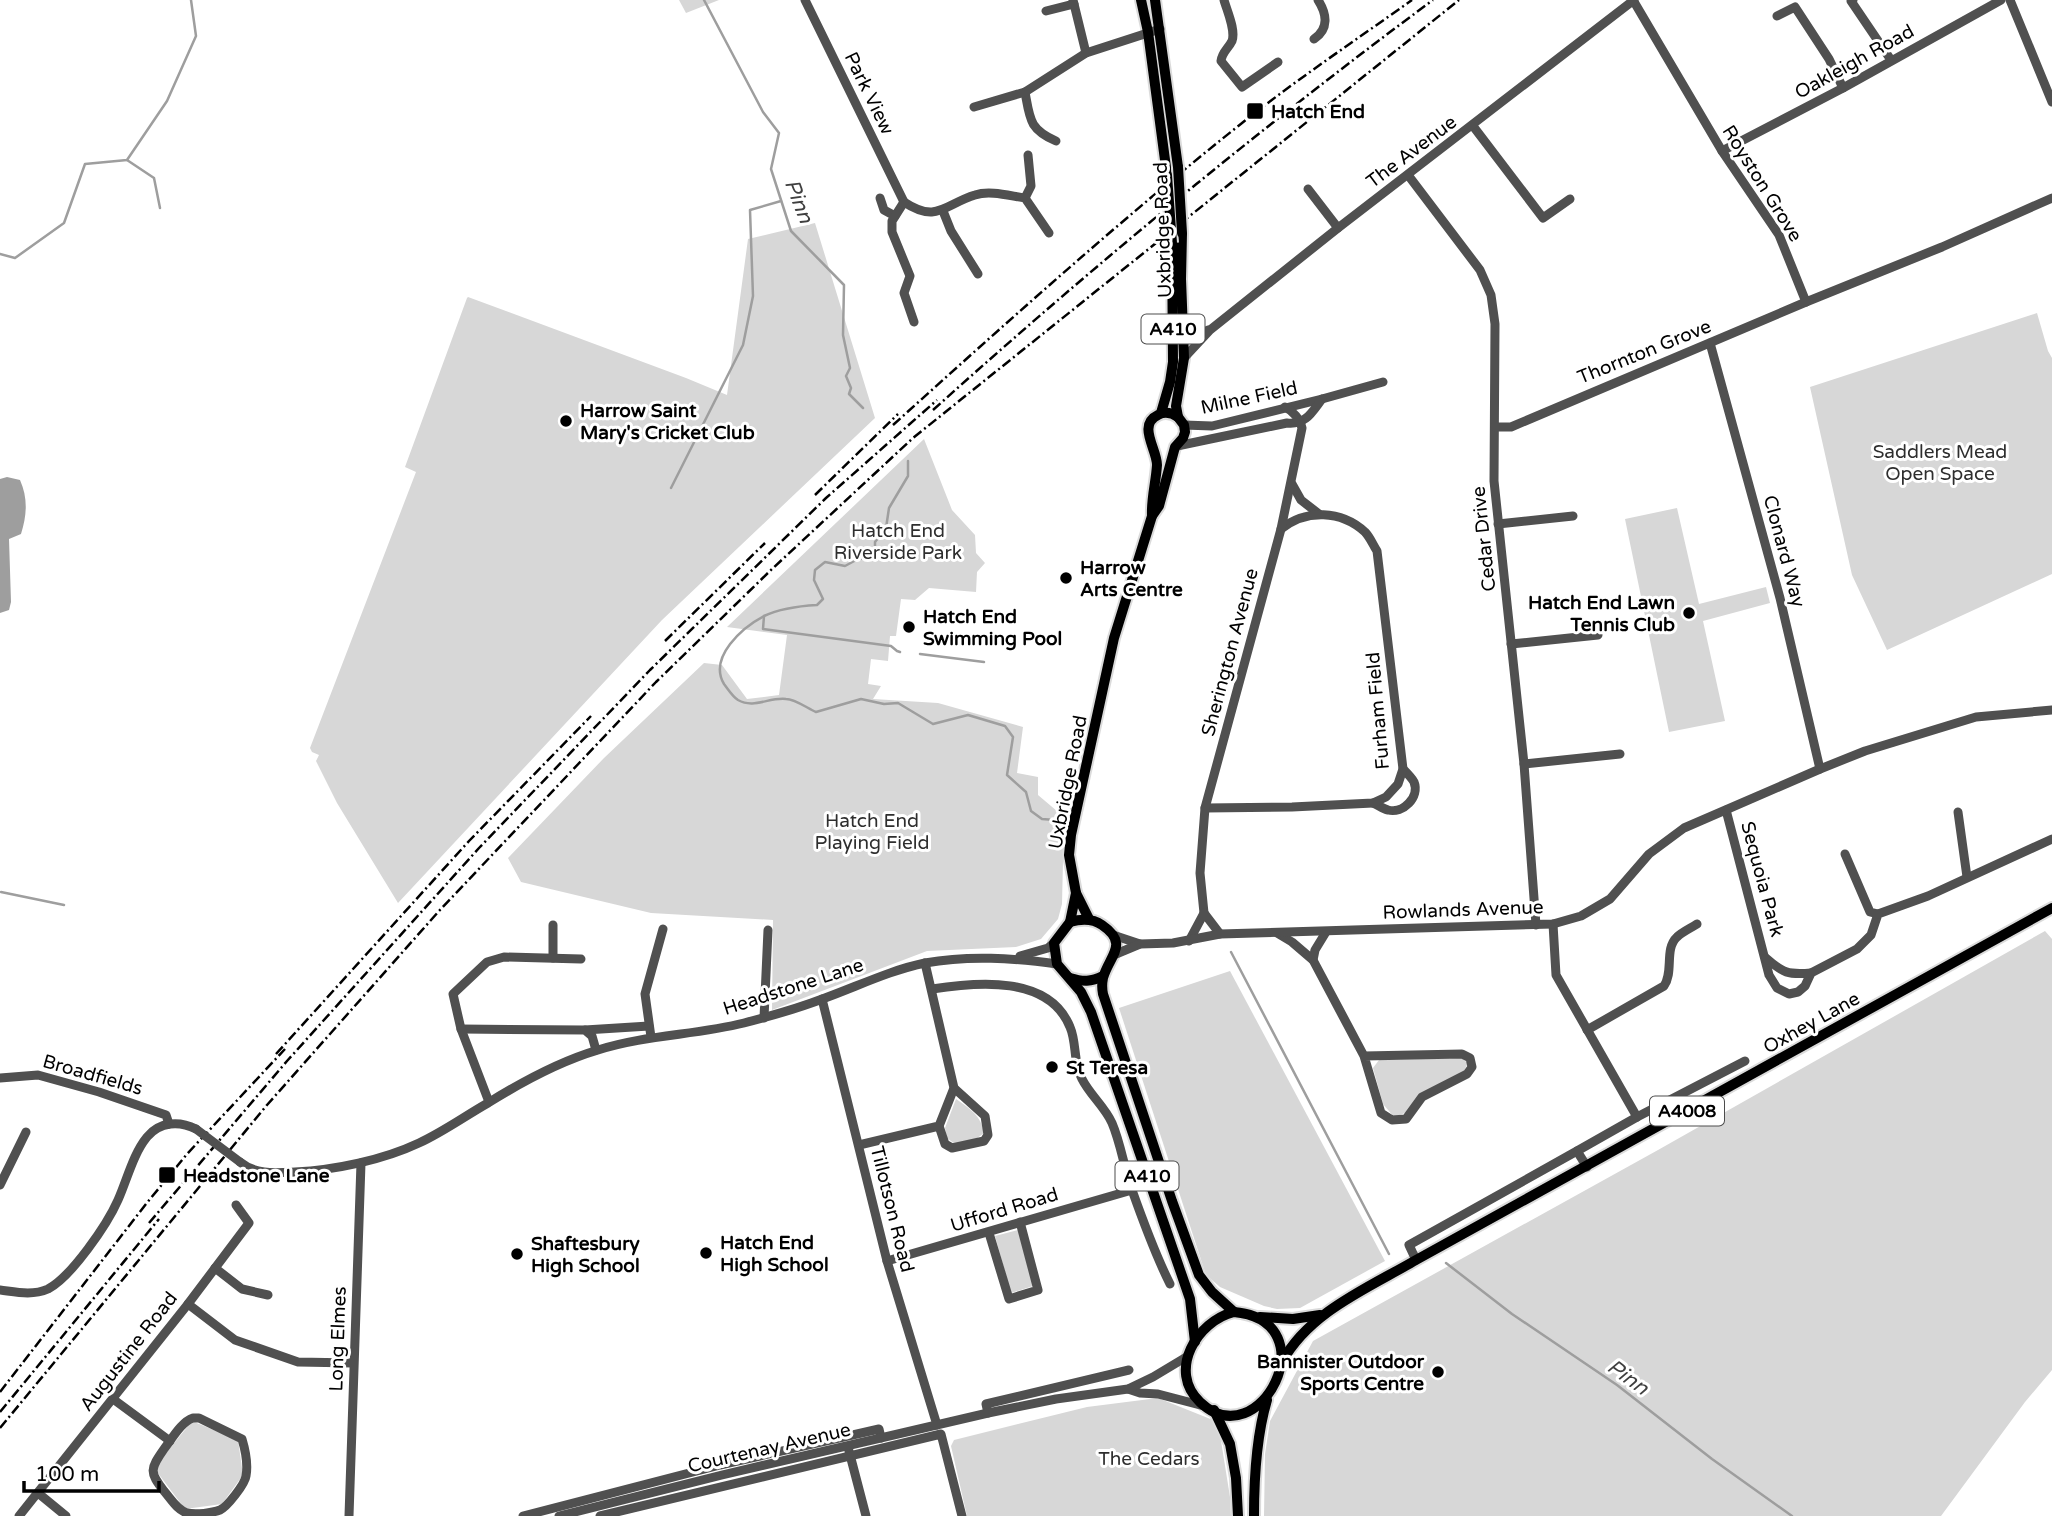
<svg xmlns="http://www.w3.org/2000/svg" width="2052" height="1516" font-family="'Varela Round',sans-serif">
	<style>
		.green { fill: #d7d7d7 }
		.water { fill: #9e9e9e }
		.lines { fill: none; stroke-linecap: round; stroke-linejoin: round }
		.stream { stroke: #9e9e9e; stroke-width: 2.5 }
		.major-casing { stroke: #dbdbdb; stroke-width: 14 }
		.minor { stroke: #505050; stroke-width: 9 }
		.major { stroke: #000; stroke-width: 10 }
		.rail { stroke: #000; stroke-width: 2.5; stroke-dasharray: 10 3.5 2 3.5; stroke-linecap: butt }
		.major-bridge-casing { stroke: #dbdbdb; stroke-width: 14; stroke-linecap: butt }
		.minor-bridge { stroke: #505050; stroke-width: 9 }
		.major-bridge { stroke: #000; stroke-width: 10 }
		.poi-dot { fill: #000; stroke: #fff; stroke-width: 2.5 }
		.labels { text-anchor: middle; stroke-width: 6; stroke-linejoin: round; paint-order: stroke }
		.shield { fill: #fff; stroke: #4c4c4c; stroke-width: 2 }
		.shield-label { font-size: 18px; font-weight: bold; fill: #000 }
		.street-label { font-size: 19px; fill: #000; stroke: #fff }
		.poi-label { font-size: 19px; font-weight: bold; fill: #000; stroke: #fff; text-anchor: start }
		.park-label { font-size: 19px; fill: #2e2e2e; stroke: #fff }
		.water-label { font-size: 21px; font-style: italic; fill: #3f3f3f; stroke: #fff }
	</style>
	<rect width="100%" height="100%" fill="#fff"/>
	<g class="green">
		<polygon points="679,0 719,0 686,13"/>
		<polygon points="815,223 875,418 662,620 398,903 337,803 316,761 319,755 312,752 310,748 416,472 405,467 467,298 468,297 686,378 727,395 748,239"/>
		<polygon points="2037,313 2048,351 2052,358 2052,574 1887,650 1852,575 1810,387"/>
		<polygon points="924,439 952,510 975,535 976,553 985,563 977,572 976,592 929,588 915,600 901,599 896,636 890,636 888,661 871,659 868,684 881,686 873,699 938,703 1023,727 1017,773 1038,777 1038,795 1064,817 1062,904 1058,919 1041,939 1016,947 927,951 772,1010 773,920 651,913 521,882 508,858 604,758 704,663 722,665 747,699 779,695 787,635 727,627"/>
		<polygon points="1677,508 1699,604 1766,587 1770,603 1703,621 1725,721 1669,732 1625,519"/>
		<polygon points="2045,931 2052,939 2052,1370 2025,1402 1941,1516 1264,1516 1265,1454 1270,1421 1313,1341 1658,1150"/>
		<polygon points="1230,971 1385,1261 1300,1308 1277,1309 1264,1306 1220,1287 1206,1275 1119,1008"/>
		<polygon points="1461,1058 1468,1063 1463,1073 1415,1099 1408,1112 1394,1117 1383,1104 1373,1068 1379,1060"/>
		<path d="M956 1099C970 1109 981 1115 984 1133L976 1139 955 1144 947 1138 945 1128Z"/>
		<polygon points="1018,1230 1033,1286 1011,1293 995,1236"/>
		<polygon points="1158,1398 1218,1422 1230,1497 1231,1516 967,1516 951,1446 954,1440 1087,1407"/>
		<polygon points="192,1421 238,1440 243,1475 222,1504 185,1509 154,1468"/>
	</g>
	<path class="water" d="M7 477 20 480C28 498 27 515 21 534L9 539 11 602 9 610 0 613V479Z"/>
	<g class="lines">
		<g class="stream">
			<polyline points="704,0 763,112 779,133 771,169 791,231 844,285 843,335 850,368 846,376 851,388 849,394 863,408"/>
			<polyline points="127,160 154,178 160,208"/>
			<polyline points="0,254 15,258 64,223 85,164 127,160 167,101 196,36 191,0"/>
			<path d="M908 461V476L889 508 886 528 875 542V558L858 559 845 566 825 562 815 570 814 580 823 599 817 605C799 606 781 608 764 616 743 627 708 657 724 684 728 689 732 696 738 700 754 709 769 697 786 699 795 699 807 708 816 712L861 699 884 704 898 703 933 724 968 715 1005 726 1013 737 1007 775 1026 792 1031 811 1042 819 1055 820"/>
			<polyline points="671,488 743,345 753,296 750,210 781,201"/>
			<polyline points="764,616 763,629 891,646 897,651 900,652"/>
			<polyline points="920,654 984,662"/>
			<polyline points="1,892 64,905"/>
			<polyline points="1231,952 1389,1254"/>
			<polyline points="1446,1263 1512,1314 1617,1385 1712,1459 1792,1516"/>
		</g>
		<defs>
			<g id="major">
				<polyline points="1141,0 1148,32 1167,175"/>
				<polyline points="1155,0 1178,167"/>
				<polyline points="1182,233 1181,279 1184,358 1176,406 1178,417 1184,425 1185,432 1183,438 1175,447 1159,506 1152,516 1114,638 1071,835 1069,855 1076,893 1070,922 1054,943 1057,964 1081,992 1091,1012 1190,1299 1195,1342"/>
				<polyline points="1161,413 1170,382 1173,362 1172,243"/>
				<path d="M1152 516C1151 499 1156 482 1157 465 1157 449 1137 425 1158 415 1165 411 1172 413 1178 417"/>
				<polyline points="1076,893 1089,919"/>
				<path d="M1070 922C1081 919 1092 918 1102 925 1130 944 1109 956 1103 978 1102 983 1102 989 1103 994L1172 1201 1199 1275 1212 1292 1234 1312"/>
				<path d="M1070 978C1083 982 1091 982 1103 976"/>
				<path d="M1234 1312C1330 1321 1260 1459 1200 1402 1167 1371 1197 1321 1234 1312Z"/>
				<polyline points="1260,1317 1293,1319 1320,1315"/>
				<path d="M1282 1362C1309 1312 1368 1288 1416 1260L2052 908"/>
				<polyline points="1214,1410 1230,1444 1236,1478 1238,1516"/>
				<path d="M1254 1516C1254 1477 1256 1437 1267 1400"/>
			</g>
		</defs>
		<use href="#major" class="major-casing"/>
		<g class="minor">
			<polyline points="805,0 904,202"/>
			<polyline points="1073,0 1086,53"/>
			<path d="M1224 0C1227 11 1236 30 1232 41 1228 49 1222 52 1221 61L1242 87 1278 62"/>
			<polyline points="1633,0 1722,151 1779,235 1806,302 1942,247 2052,198"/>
			<polyline points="1853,0 1851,1 1891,60"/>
			<polyline points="2010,0 2052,102"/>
			<polyline points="1046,11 1074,4"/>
			<polyline points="1777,16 1795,7 1829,59 1843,88"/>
			<path d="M1314 39C1329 29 1327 14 1318 0"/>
			<path d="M1025 92C1030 119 1029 129 1056 141"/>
			<polyline points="974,107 1025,92 1086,53 1160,29"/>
			<polyline points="1473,126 1543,218 1570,199"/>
			<polyline points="1722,151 1843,88 2001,0"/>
			<polyline points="1408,175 1480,270 1491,295 1495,324 1494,481 1524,764 1536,925"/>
			<polyline points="1308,189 1338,228"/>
			<polyline points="880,198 884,210 895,216"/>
			<polyline points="1025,198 1031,186 1028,155"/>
			<path d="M904 202C937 224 945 204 975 195 990 190 1010 196 1025 198L1049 233"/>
			<polyline points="904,202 892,221 892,232 910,276 904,293 914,322"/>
			<polyline points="943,211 951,231 978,274"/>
			<path d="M1179 337C1188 333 1198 336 1208 330"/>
			<polyline points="1710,343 1780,598 1820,769"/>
			<polyline points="1184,358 1210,330 1338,228 1634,0"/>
			<polyline points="1184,425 1212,426 1322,399 1383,382"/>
			<polyline points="1495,427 1511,427 1806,302"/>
			<path d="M1177 446 1287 423C1306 425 1312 412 1322 399"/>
			<polyline points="1292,484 1301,500 1319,514"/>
			<polyline points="1498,524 1573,516"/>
			<polyline points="1511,644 1598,635"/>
			<polyline points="1524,764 1620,754"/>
			<path d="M1373 803C1378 805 1383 809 1388 810 1403 814 1420 797 1414 782 1412 778 1407 773 1403 769"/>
			<path d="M1205 808 1292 807 1373 803 1386 797 1398 784 1403 769 1377 551C1373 545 1370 537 1365 532 1341 510 1306 509 1281 529"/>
			<polyline points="1726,810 1769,975 1777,988 1789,994 1798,992 1805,986 1811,973 1857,949 1871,935 1878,914 1928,896 2052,839"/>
			<polyline points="1958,812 1967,877"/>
			<polyline points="1845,854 1870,912 1878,914"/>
			<path d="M1204 913 1200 873 1205 808 1281 529 1302 428C1300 419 1293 411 1285 407"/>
			<polyline points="1553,924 1556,975 1637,1117"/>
			<polyline points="1277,933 1292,942 1313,960 1364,1056 1462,1054 1470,1058 1472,1067 1467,1074 1422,1097 1406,1119 1392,1120 1381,1113 1364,1056"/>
			<polyline points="1113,935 1140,944"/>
			<polyline points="1189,941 1204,913 1220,934"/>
			<polyline points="1116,954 1140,944 1173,943 1220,934 1553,924 1581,916 1610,899 1649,854 1684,828 1820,769 1865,751 1976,717 2052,710"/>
			<polyline points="1020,956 1048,948 1054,943"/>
			<polyline points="553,958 553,925"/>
			<path d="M1766 958C1783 973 1788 975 1811 973"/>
			<polyline points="1313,960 1315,950 1326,932"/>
			<path d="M932 989C977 982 1049 975 1070 1027 1077 1043 1073 1063 1082 1079 1090 1095 1105 1107 1112 1123 1121 1144 1124 1168 1132 1190 1143 1221 1155 1254 1170 1284"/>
			<polyline points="822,999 887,1261 937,1425"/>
			<polyline points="764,1018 768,930"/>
			<polyline points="461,1029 585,1030 592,1036 596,1050"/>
			<polyline points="585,1030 649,1026"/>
			<path d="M1587 1030 1664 986C1674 972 1664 949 1677 937 1682 932 1691 928 1697 924"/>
			<polyline points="651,1037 645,994 663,929"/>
			<polyline points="0,1078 38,1075 99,1092 166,1115 169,1124"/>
			<polyline points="489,1102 461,1029 453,994 487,962 504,957 581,959"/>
			<polyline points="939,1126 945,1144 952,1148 984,1141 988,1135 985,1116 954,1088"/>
			<polyline points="859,1145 939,1126 954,1088 925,963"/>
			<path d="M240 1162C256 1175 275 1173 295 1172 335 1170 383 1160 419 1143 443 1132 465 1116 488 1103 520 1083 561 1061 598 1050 645 1035 696 1035 744 1023 771 1016 799 1008 825 998 858 986 891 970 925 963 969 955 1013 958 1057 964"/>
			<polyline points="1587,1167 1577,1151 1637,1117 1745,1061"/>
			<polyline points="0,1185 26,1132"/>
			<polyline points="989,1233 1009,1299 1038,1290 1020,1222"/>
			<polyline points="1416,1260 1409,1245 1577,1151"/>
			<polyline points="887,1261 1132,1190"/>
			<polyline points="215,1268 242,1289 268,1295"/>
			<path d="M0 1290C16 1292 32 1296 48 1289 71 1277 107 1225 118 1200 127 1180 133 1154 147 1137 160 1121 180 1121 196 1129"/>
			<polyline points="188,1304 235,1340 298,1362 353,1363"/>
			<polyline points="1128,1389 1140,1393 1158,1394 1204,1406"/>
			<polyline points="113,1399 170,1441"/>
			<polyline points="988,1413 986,1404 1129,1370"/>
			<path d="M193 1418H199L242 1439C245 1449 248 1465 246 1476 245 1484 227 1507 220 1510 212 1513 196 1515 187 1513 177 1510 171 1499 164 1491 149 1472 150 1469 164 1449 172 1439 181 1422 193 1418Z"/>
			<polyline points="849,1451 866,1516"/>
			<polyline points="38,1493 66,1516"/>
			<polyline points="19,1516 188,1304 249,1223 236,1205"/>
			<polyline points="349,1516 361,1163"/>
			<polyline points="523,1516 720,1465 879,1429 881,1438"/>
			<polyline points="559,1516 722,1475 988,1413 1056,1399 1128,1389 1153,1377 1188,1356"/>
			<polyline points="600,1516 941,1434 962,1516"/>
		</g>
		<use href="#major" class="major"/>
		<g class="rail">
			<path d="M933 410C1093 266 1260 128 1433 0"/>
			<path d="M893 425C1005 324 1118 222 1237 127 1293 82 1353 42 1412 0"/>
			<polyline points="815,495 898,414"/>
			<polyline points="665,641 765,543"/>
			<polyline points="276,1054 469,841 591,716"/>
			<polyline points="149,1223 287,1061 479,848 650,670 826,498 937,400"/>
			<polyline points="0,1392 146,1204 187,1154 285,1049"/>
			<polyline points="0,1412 159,1219"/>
			<polyline points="0,1428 267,1105 439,911 656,682 772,569 913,438 1459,0"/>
		</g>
		<defs>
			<g id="major-bridge">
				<polyline points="1178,167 1182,233"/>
				<polyline points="1167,175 1172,243"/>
			</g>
		</defs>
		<use href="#major-bridge" class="major-bridge-casing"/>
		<polyline class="minor-bridge" points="196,1129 240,1162"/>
		<use href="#major-bridge" class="major-bridge"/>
	</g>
	<g class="poi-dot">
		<rect x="1246" y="102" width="18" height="18" rx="3.5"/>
		<circle cx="566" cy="421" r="7"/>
		<circle cx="1066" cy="578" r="7"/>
		<circle cx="1689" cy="613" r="7"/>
		<circle cx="909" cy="627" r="7"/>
		<circle cx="1052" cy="1067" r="7"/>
		<rect x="158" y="1166" width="18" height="18" rx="3.5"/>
		<circle cx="706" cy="1253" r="7"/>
		<circle cx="517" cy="1254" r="7"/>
		<circle cx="1438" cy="1372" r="7"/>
	</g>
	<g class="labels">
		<g class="shield">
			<rect x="1141.5" y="314.5" width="63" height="29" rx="5"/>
			<rect x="1650" y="1096.5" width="74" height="29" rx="5"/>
			<rect x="1115.5" y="1161.5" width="63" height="29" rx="5"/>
		</g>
		<g class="shield-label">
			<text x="1173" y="335">A410</text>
			<text x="1687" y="1117">A4008</text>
			<text x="1147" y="1182">A410</text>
		</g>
		<g class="street-label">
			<text transform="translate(1854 61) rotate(-29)" y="7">Oakleigh Road</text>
			<text transform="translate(870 93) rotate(64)" y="7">Park View</text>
			<text transform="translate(1411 151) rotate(-37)" y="7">The Avenue</text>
			<text transform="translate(1763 183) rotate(58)" y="7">Royston Grove</text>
			<text transform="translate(1162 230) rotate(-92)" y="7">Uxbridge Road</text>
			<text transform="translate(1644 351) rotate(-22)" y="7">Thornton Grove</text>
			<text transform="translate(1249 397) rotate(-12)" y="7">Milne Field</text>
			<text transform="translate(1483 539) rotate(-96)" y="7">Cedar Drive</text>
			<text transform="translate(1785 551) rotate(75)" y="7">Clonard Way</text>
			<text transform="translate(1229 652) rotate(-75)" y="7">Sherington Avenue</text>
			<text transform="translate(1377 711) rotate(-95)" y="7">Furham Field</text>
			<text transform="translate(1067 782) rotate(-79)" y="7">Uxbridge Road</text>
			<text transform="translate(1763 879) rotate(75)" y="7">Sequoia Park</text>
			<text transform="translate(1463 909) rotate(-2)" y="7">Rowlands Avenue</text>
			<text transform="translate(793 986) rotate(-18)" y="7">Headstone Lane</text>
			<text transform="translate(1811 1022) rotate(-29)" y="7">Oxhey Lane</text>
			<text transform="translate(93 1074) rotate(16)" y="7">Broadfields</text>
			<text transform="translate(893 1209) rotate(76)" y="7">Tillotson Road</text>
			<text transform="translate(1004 1209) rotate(-17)" y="7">Ufford Road</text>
			<text transform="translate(337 1339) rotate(-88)" y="7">Long Elmes</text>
			<text transform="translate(128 1351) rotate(-52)" y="7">Augustine Road</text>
			<text transform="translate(769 1447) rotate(-13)" y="7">Courtenay Avenue</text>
		</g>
		<g class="poi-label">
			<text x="1271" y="118">Hatch End</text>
			<text x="580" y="417">Harrow Saint<tspan x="580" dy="22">Mary's Cricket Club</tspan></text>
			<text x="1080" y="574">Harrow<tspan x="1080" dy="22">Arts Centre</tspan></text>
			<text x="1675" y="609" text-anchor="end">Hatch End Lawn<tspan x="1675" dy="22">Tennis Club</tspan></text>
			<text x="923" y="623">Hatch End<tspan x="923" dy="22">Swimming Pool</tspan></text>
			<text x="1066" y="1074">St Teresa</text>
			<text x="183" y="1182">Headstone Lane</text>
			<text x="720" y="1249">Hatch End<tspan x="720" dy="22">High School</tspan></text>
			<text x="531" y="1250">Shaftesbury<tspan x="531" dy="22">High School</tspan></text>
			<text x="1424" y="1368" text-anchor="end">Bannister Outdoor<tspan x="1424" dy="22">Sports Centre</tspan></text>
		</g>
		<g class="park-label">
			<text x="1940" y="458">Saddlers Mead<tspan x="1940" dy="22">Open Space</tspan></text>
			<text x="898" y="537">Hatch End<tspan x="898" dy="22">Riverside Park</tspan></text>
			<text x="872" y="827">Hatch End<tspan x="872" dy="22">Playing Field</tspan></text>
			<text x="1149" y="1465">The Cedars</text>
		</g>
		<g class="water-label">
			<text transform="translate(799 201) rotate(69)" y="7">Pinn</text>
			<text transform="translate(1628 1377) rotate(36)" y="7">Pinn</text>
		</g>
	</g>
	<path d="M24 1481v10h135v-10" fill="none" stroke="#000000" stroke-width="3.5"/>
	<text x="35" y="1481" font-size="21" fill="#000000" stroke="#ffffff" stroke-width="5" paint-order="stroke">100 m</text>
</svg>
